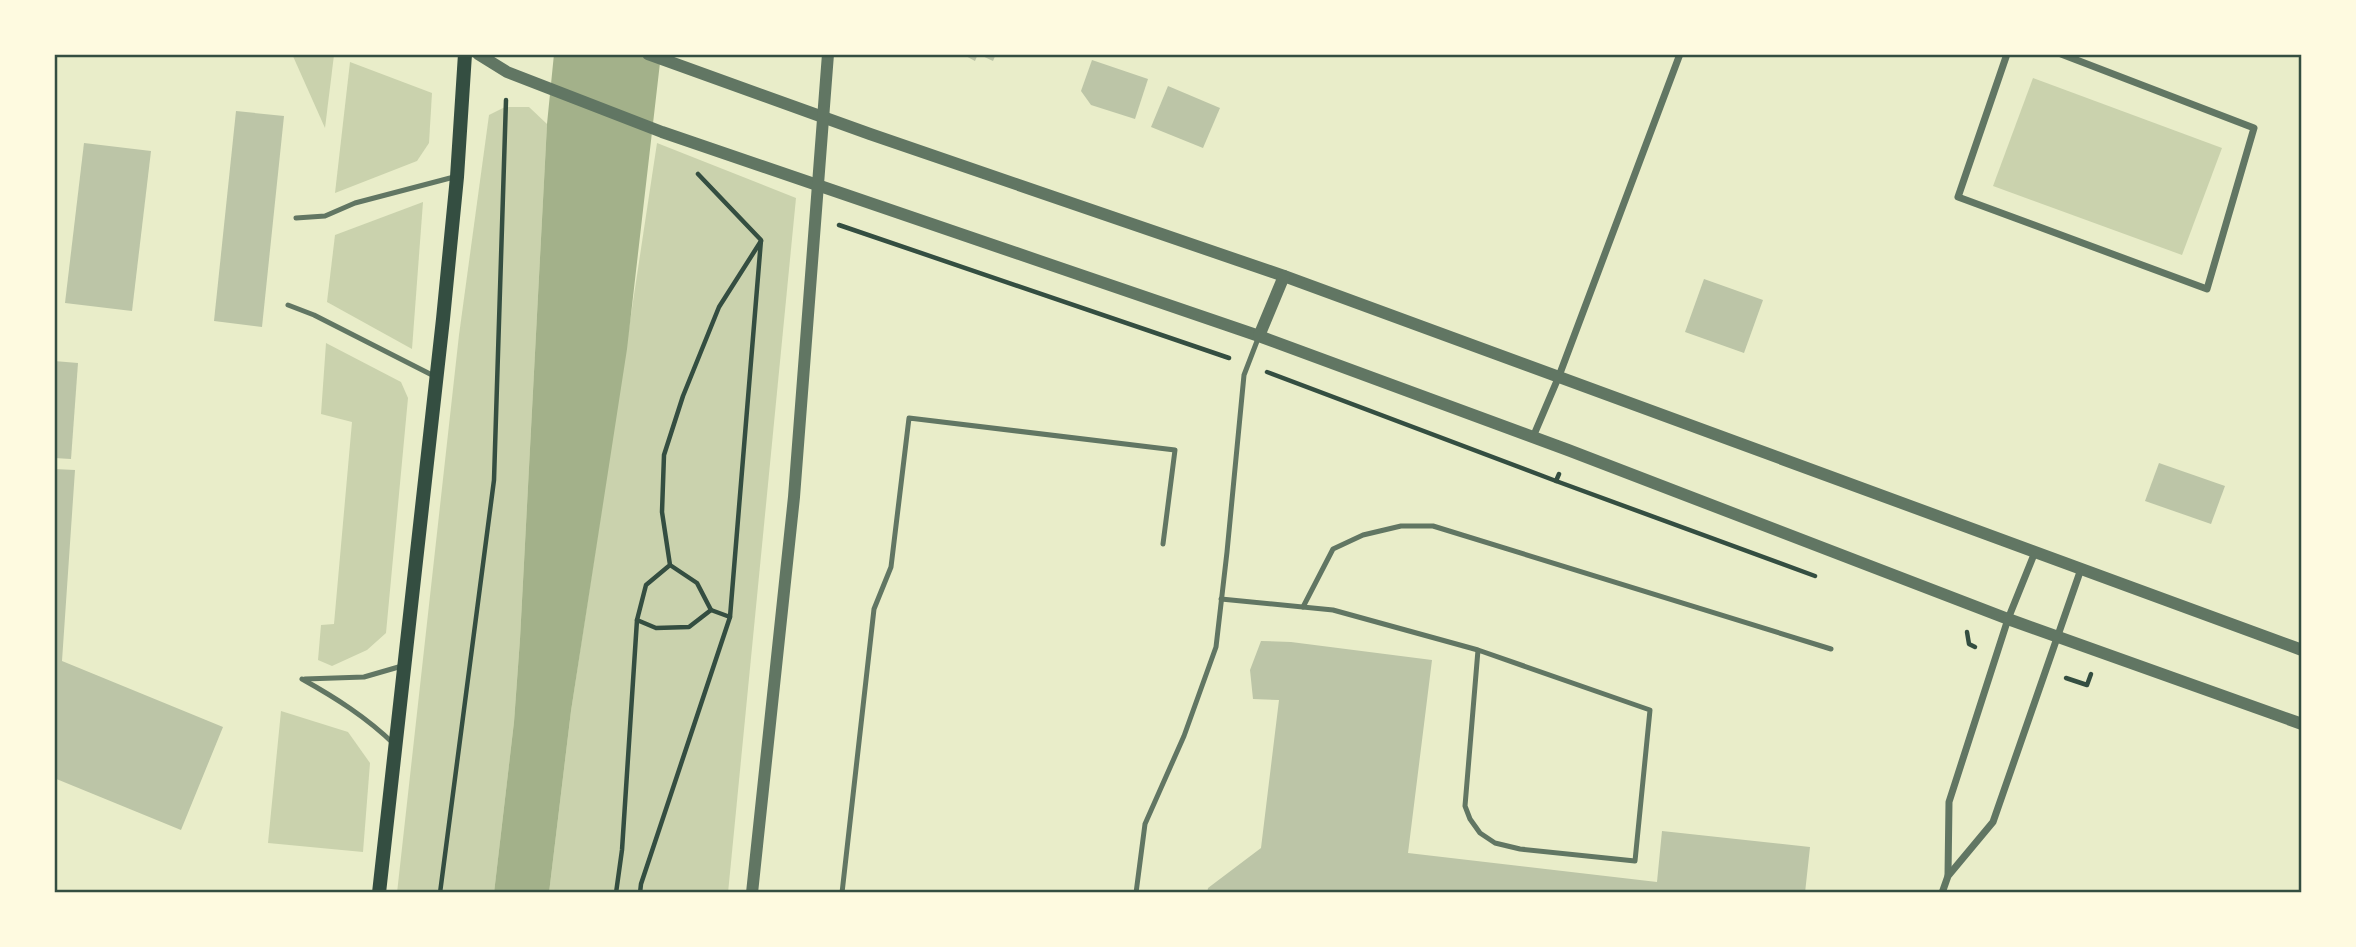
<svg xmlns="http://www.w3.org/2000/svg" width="2356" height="947" font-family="Barlow,sans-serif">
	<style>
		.green { fill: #cad2ad }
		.water { fill: #a3b18a }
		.building { fill: #bcc5a7 }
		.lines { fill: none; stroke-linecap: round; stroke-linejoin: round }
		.path { stroke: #344e41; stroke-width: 4.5 }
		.service { stroke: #617663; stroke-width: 5 }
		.minor { stroke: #617663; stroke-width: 7 }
		.tertiary { stroke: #617663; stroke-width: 12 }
		.secondary { stroke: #344e41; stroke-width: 14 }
		.neatline { fill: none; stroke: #344e41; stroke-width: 2.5 }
	</style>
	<rect width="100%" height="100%" fill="#e9edc9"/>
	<g class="green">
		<polygon points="292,54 334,55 325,128"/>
		<polygon points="350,62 432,93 429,143 417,161 335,193"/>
		<polygon points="2033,78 2222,148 2182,255 1993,186"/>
		<polygon points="505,107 529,107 547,124 520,639 514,722 494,893 397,893 459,335 489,115"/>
		<polygon points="657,143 796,198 728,893 549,893 571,711"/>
		<polygon points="423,202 412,349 327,302 335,235"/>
		<polygon points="326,343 401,382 408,398 386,633 367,650 332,666 318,660 321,625 334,624 352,422 321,414"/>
		<polygon points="281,711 348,732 370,763 363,852 268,843"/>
	</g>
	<polygon class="water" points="554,54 661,54 627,349 571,711 549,893 494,893 514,722 520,639 547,124"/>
	<g class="building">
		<polygon points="962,54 996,54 993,61 978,54 975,61"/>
		<polygon points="1092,60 1148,79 1135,119 1091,105 1081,91"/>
		<polygon points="1168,86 1220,108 1203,148 1151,127"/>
		<polygon points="236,111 284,116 262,327 214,321"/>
		<polygon points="84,143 151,151 132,311 65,303"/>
		<polygon points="1704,279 1763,300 1744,353 1685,332"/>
		<polygon points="54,361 78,363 71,459 54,458"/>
		<polygon points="2159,463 2225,486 2211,524 2145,501"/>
		<polygon points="54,469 75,470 62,661 223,727 181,830 54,778"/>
		<polygon points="1261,641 1291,642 1432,660 1408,853 1657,882 1662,831 1810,847 1805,893 1207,893 1208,888 1261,848 1279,700 1253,699 1250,670"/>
	</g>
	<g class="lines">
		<g class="path">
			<polyline points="839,225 1229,358"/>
			<polyline points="1267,372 1556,481 1559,474"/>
			<polyline points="1556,481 1815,576"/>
			<polyline points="670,565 646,585 637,620 656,628 689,627 711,610 697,583 670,565 662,512 664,455 683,396 719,307 761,241"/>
			<polyline points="711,610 730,617"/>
			<polyline points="1967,632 1969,644 1975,647"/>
			<polyline points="2066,678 2087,685 2091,674"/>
			<polyline points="440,893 494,480 506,100"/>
			<polyline points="616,893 622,850 637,620"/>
			<polyline points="640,893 641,884 730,617 761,240 698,174"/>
		</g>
		<g class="service">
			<polyline points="296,218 325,216 355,203 454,177"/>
			<polyline points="288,305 314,315 436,377"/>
			<polyline points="1221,599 1333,610 1478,650 1650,710 1635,861 1520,849 1495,843 1480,833 1470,819 1465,806 1478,650"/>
			<polyline points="1303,607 1333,549 1363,535 1401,526 1433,526 1831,649"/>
			<path d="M302 679C336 698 366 717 394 744"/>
			<polyline points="305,679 364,677 402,666"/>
			<polyline points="842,893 874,609 891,567 909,418 1175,450 1163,544"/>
			<polyline points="1136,893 1145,824 1184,736 1216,647 1227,552 1244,375 1259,336"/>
		</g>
		<g class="minor">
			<polyline points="2007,54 1958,197 2207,289 2254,128 2061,54"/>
			<polyline points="1533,437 1559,376 1680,54"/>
			<polyline points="1948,875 1949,802 2008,619 2035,552"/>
			<polyline points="1942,893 1948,876 1993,822 2081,569"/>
		</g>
		<g class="tertiary">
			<polyline points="478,54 507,72 662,132 1259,336 1568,450 2008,619 2302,724"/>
			<polyline points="648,54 870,134 1284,276 2302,650"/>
			<polyline points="1259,336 1284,276"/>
			<polyline points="752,893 794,497 828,54"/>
		</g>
		<polyline class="secondary" points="379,893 443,319 457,177 465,54"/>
	</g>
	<rect width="2356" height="947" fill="none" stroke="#fefae0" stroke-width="112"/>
	<rect x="56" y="56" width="2244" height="835" class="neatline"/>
</svg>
